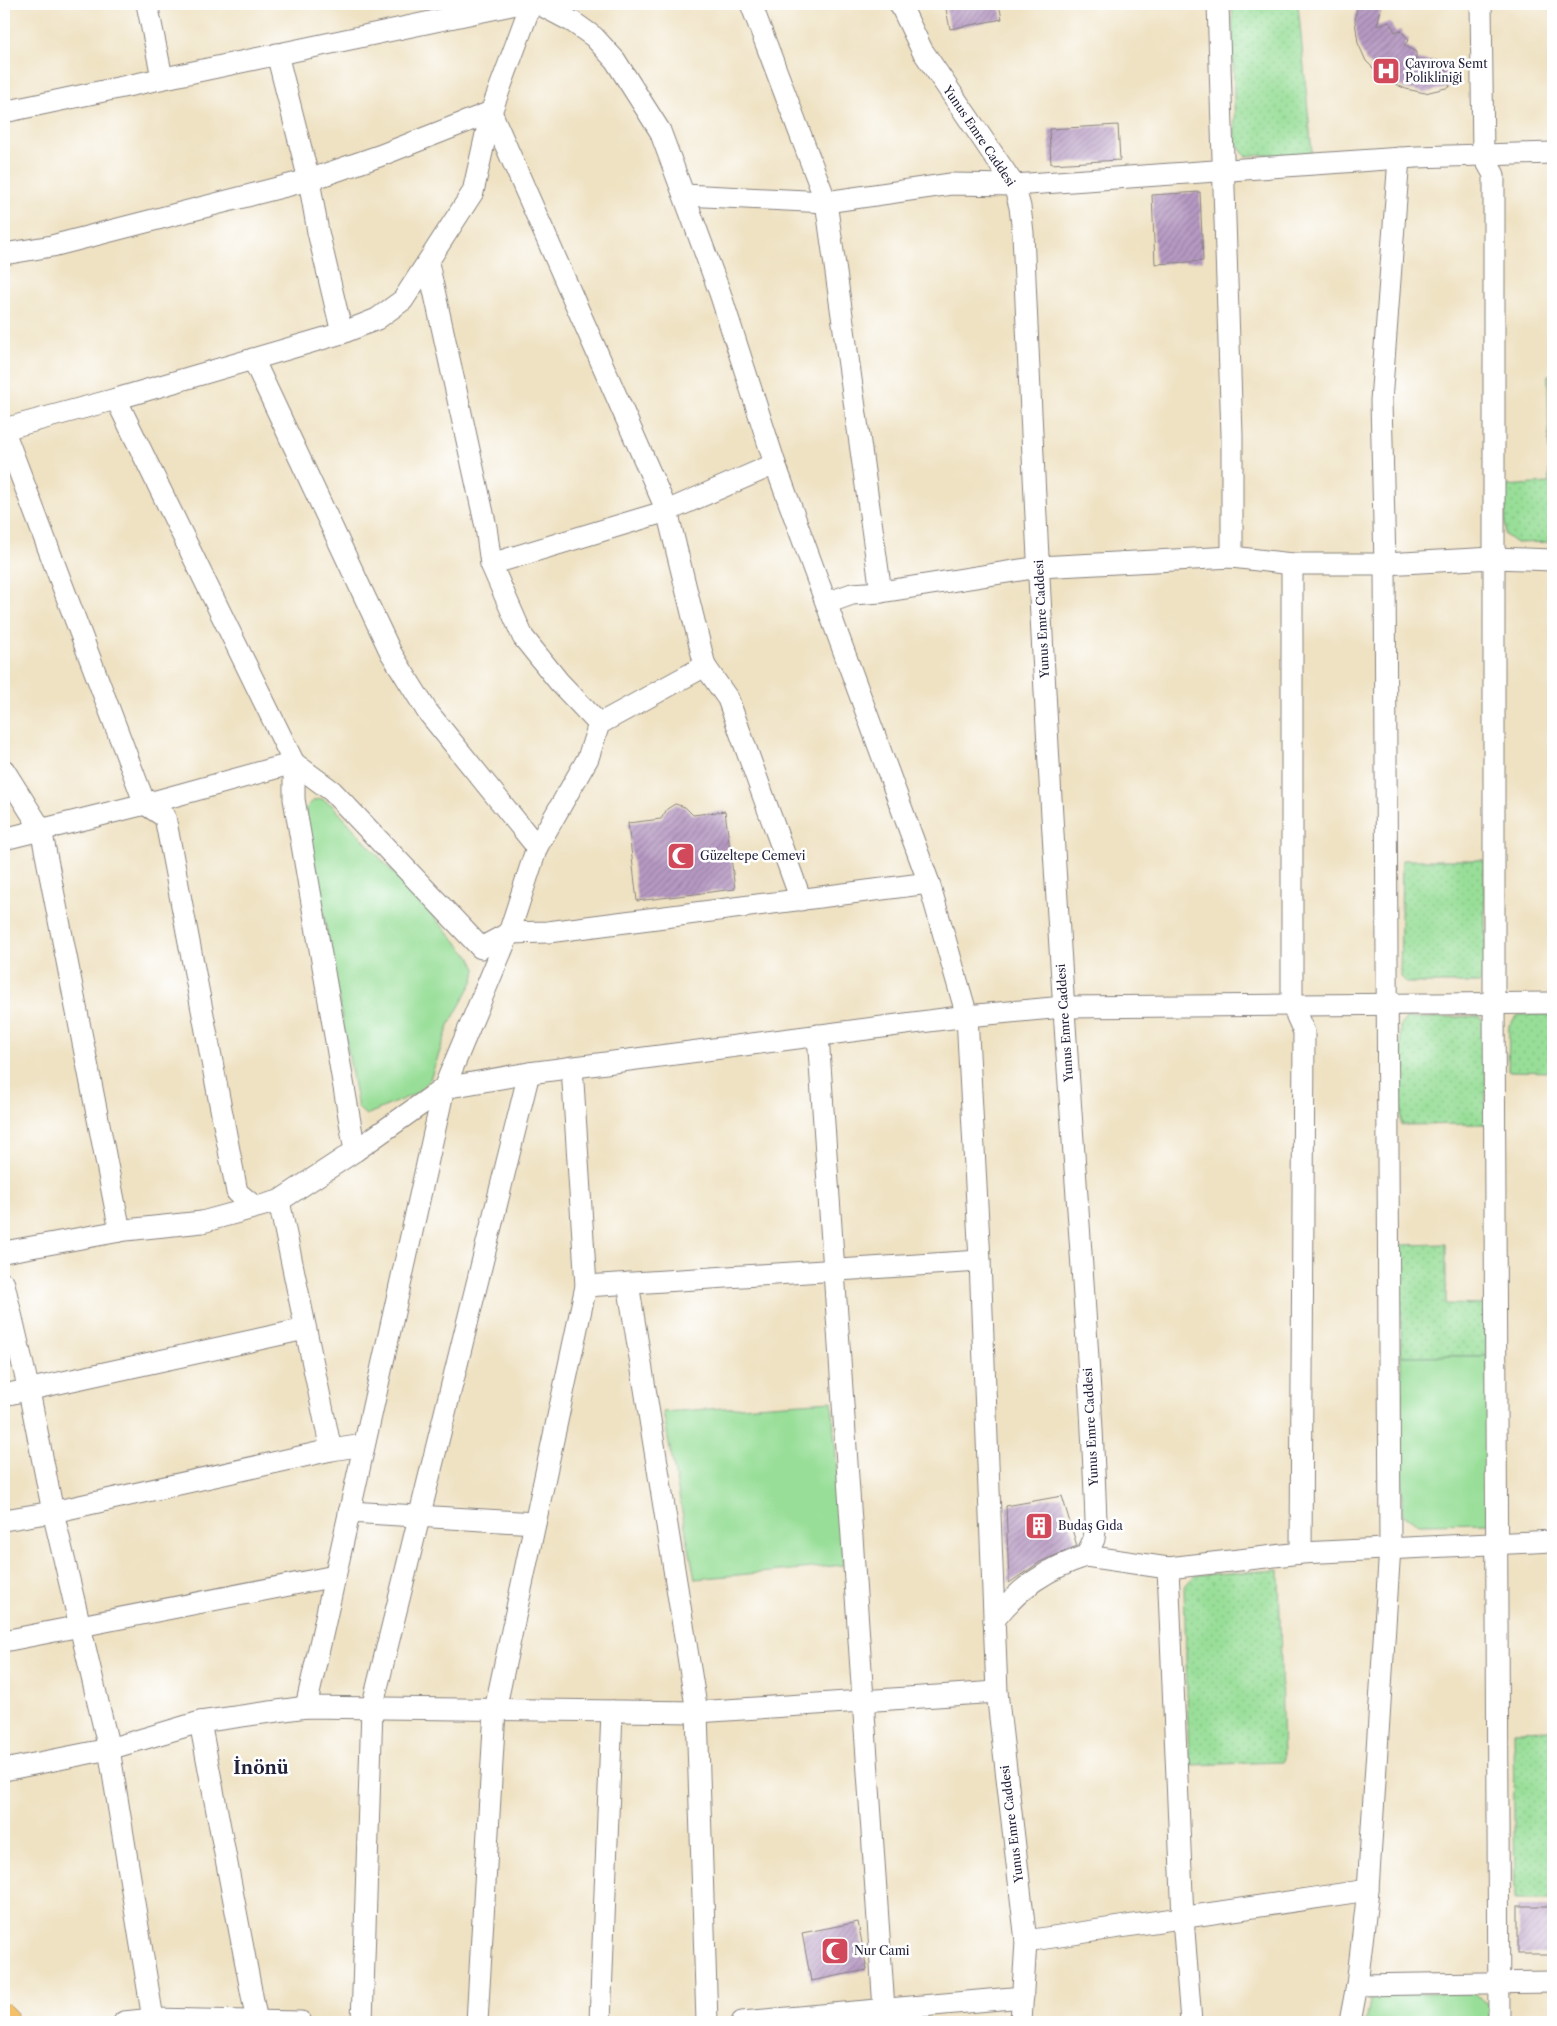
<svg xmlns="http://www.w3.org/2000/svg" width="1557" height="2026" font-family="'Libre Caslon Text',serif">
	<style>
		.grass { fill: url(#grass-dots); stroke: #5d806a }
		.green { fill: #98de98; stroke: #5d806a }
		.building { fill: url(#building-hatch) }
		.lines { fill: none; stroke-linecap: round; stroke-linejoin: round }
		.minor-casing { stroke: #88827f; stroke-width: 23 }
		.major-casing { stroke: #88827f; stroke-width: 29 }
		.minor { stroke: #fff; stroke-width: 21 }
		.major { stroke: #f4c16a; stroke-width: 28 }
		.labels { text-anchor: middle; stroke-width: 5; stroke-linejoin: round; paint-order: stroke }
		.poi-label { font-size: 12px; fill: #22223b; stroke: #fff; text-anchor: start }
		.street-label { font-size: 12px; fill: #22223b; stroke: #fff }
		.district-label { font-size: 18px; font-weight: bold; fill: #22223b; stroke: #fff }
	</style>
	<defs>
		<pattern id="grass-dots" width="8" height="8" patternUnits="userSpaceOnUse" patternTransform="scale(1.25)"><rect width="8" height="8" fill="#98de98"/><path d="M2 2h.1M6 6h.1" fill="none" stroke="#83be84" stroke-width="1.8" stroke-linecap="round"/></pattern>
		<pattern id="building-hatch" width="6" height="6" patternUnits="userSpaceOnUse" patternTransform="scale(1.25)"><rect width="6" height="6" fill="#b79ac3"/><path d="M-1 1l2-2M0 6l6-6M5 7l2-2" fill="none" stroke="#947da0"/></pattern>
	</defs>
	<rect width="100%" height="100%" fill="#fff"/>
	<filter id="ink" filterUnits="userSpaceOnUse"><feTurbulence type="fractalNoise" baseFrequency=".02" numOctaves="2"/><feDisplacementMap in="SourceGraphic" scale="10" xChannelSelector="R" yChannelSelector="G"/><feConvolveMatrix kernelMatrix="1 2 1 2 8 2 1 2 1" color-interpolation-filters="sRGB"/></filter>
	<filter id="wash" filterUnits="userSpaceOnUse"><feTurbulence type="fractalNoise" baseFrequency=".0096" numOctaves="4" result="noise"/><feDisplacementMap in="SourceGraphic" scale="20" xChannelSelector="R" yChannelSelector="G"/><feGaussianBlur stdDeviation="1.12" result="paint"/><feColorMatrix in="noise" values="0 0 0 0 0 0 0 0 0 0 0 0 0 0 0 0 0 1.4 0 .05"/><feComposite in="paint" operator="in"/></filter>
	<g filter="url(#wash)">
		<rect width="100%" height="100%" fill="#efe2c3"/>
		<g class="grass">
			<polygon points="1232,4 1298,4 1312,153 1245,156 1235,141"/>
			<polygon points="1548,375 1553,375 1553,542 1516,543 1505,535 1505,486 1549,483"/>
			<polygon points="1402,860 1484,860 1486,976 1479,983 1406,983 1400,977"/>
			<polygon points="1553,1014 1553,1072 1508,1071 1509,1025 1518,1015"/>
			<polygon points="1479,1016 1485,1023 1486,1124 1401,1125 1400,1026 1407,1019"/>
			<polygon points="1446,1244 1446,1304 1487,1305 1487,1356 1401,1356 1400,1245"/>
			<polygon points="1279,1570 1283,1762 1189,1765 1184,1587 1195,1575"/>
			<polygon points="1553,1730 1553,1899 1515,1899 1513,1731"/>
		</g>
		<g class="green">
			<polygon points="322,799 332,805 471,958 476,969 474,980 450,1023 430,1079 415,1094 366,1115 358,1108 305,809 314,800"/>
			<polygon points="1401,1356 1487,1356 1489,1523 1418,1524 1402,1513"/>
			<polygon points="832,1401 844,1565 695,1579 663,1412"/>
			<polygon points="1473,1993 1490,2005 1490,2022 1366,2022 1371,1995"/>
		</g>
		<g id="blocks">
			<g class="building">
				<polygon points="945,4 999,4 1002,19 950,29"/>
				<polygon points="1357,4 1382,4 1377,26 1390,22 1395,32 1400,30 1409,40 1404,45 1416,52 1416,60 1443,62 1450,87 1425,93 1406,89 1384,79 1366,61 1358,43 1355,21"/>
				<polygon points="1118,125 1120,160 1051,164 1049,129"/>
				<polygon points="1200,192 1203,261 1155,264 1152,195"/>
				<polygon points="675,804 685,807 693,815 725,811 735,889 637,901 628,823 661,819 667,809"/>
				<polygon points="1062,1496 1077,1546 1040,1562 1009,1583 1006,1506"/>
				<rect x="1518" y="1906" width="35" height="48"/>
				<polygon points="858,1922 867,1970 811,1981 802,1933"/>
			</g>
		</g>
	</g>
	<g filter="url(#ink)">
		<use href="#blocks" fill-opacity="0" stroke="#88827f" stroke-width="1"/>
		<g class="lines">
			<defs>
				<g id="minor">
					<polyline points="147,4 162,77"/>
					<polyline points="539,4 573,22 594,37 615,60 660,131 720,293 775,464 929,883 967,1016 980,1261 997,1692 1026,1941 1021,2022"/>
					<polyline points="751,4 826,202 881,592"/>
					<path d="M900 4 922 50 1014 185 1020 207 1023 233C1034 492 1047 751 1064 1010 1075 1180 1090 1350 1096 1521L1094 1539 1086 1556C1046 1569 1020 1587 994 1620"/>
					<polyline points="1218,4 1232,435 1232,557"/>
					<polyline points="1481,4 1483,155 1494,175 1494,1004 1499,2022"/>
					<polyline points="277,54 309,180 318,232 342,333"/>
					<polyline points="4,112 516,4"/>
					<polyline points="684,195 826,202 951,184 1014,185 1416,157 1553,153"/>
					<polyline points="4,254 52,246 309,180 379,156 491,112 667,511 705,666 728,699 801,900"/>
					<polyline points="428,263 486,527 491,564 523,637 559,682 599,724"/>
					<polyline points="253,359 391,653 427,711 537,847"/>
					<polyline points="116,399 294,763 294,799 355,1151"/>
					<polyline points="4,429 116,399 342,333 377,319 403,300 473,192 491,112 531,4"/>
					<polyline points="4,431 145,804 165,817 237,1192 255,1207"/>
					<polyline points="491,564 667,511 775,464"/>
					<polyline points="1292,564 1292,1005 1304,1032 1301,1553"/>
					<polyline points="827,603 852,594 881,592 1039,567 1232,557 1292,564 1385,564 1493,558 1553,560"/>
					<polyline points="4,770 41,829 120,1231"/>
					<polyline points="4,839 145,804 294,763 332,791 481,948 509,933 548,932 929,883"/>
					<polyline points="818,1035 884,2009"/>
					<polyline points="279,1201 331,1450"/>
					<polyline points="4,1252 126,1230 202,1222 279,1201 355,1151 444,1088 529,1073 967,1016 1063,1007 1553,1003"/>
					<polyline points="628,1283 697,1712 707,2022"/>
					<polyline points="4,1284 29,1391 53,1512 109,1749 153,2019"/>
					<polyline points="586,1286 980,1261"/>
					<polyline points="4,1395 305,1329"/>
					<polyline points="349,1512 535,1523"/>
					<polyline points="4,1520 53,1512 331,1450 364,1445"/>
					<polyline points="1086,1556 1168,1568 1301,1553 1553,1541"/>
					<polyline points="1168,1568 1183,1918 1191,2022"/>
					<polyline points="4,1641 335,1576"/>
					<polyline points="306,1707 444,1088 509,933 537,847 588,758 599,724 705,666"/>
					<polyline points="200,1722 257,2022"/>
					<polyline points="4,1770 109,1749 200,1722 306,1707 697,1712 997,1692"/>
					<polyline points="1026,1941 1368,1890"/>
					<polyline points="1357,1985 1553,1982"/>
					<polyline points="124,2022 153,2019 301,2022"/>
					<polyline points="362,2022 372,1708 529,1073"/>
					<polyline points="477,2022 495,1710 586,1286 572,1067"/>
					<polyline points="600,2022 612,1711"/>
					<polyline points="742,2022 1023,1997"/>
					<polyline points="1350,2022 1357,1985 1368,1890 1390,1547 1385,564 1381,401 1399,158"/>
				</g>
				<polyline id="major" points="4,2019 7,2022"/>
			</defs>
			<use href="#minor" class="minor-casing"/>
			<use href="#major" class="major-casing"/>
			<use href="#minor" class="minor"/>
			<use href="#major" class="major"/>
		</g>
	</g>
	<defs>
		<symbol id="hospital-square" viewBox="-11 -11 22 22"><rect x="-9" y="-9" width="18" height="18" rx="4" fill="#d1495b" stroke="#fff"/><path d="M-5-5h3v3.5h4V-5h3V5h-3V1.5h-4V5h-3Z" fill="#fff"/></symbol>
		<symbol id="mosque-square" viewBox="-11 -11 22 22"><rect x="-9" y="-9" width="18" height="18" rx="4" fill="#d1495b" stroke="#fff"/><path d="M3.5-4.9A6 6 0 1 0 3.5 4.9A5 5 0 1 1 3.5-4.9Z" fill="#fff"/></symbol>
		<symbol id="building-square" viewBox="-11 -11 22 22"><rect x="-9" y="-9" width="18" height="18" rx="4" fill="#d1495b" stroke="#fff"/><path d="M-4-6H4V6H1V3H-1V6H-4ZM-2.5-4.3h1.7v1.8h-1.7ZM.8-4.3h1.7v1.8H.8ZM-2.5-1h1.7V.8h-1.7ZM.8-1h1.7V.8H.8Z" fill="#fff"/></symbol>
	</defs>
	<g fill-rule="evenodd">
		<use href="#hospital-square" x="1370" y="55" width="32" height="32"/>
		<use href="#mosque-square" x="665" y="840" width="32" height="32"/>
		<use href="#building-square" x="1023" y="1510" width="32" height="32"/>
		<use href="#mosque-square" x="819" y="1935" width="32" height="32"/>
	</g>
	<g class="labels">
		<g class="poi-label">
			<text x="1405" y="68">Çayırova Semt<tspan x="1405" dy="14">Polikliniği</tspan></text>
			<text x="700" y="860">Güzeltepe Cemevi</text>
			<text x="1058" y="1530">Budaş Gıda</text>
			<text x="854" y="1955">Nur Cami</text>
		</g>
		<g class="street-label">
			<text transform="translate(979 136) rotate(56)" y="4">Yunus Emre Caddesi</text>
			<text transform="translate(1042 619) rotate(-93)" y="4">Yunus Emre Caddesi</text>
			<text transform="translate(1065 1023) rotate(-94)" y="4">Yunus Emre Caddesi</text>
			<text transform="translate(1091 1427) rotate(-93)" y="4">Yunus Emre Caddesi</text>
			<text transform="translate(1012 1824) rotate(-97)" y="4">Yunus Emre Caddesi</text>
		</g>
		<g class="district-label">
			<text x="261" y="1774">İnönü</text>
		</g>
	</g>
	<rect width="1557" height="2026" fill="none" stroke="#fff" stroke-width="20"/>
</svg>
